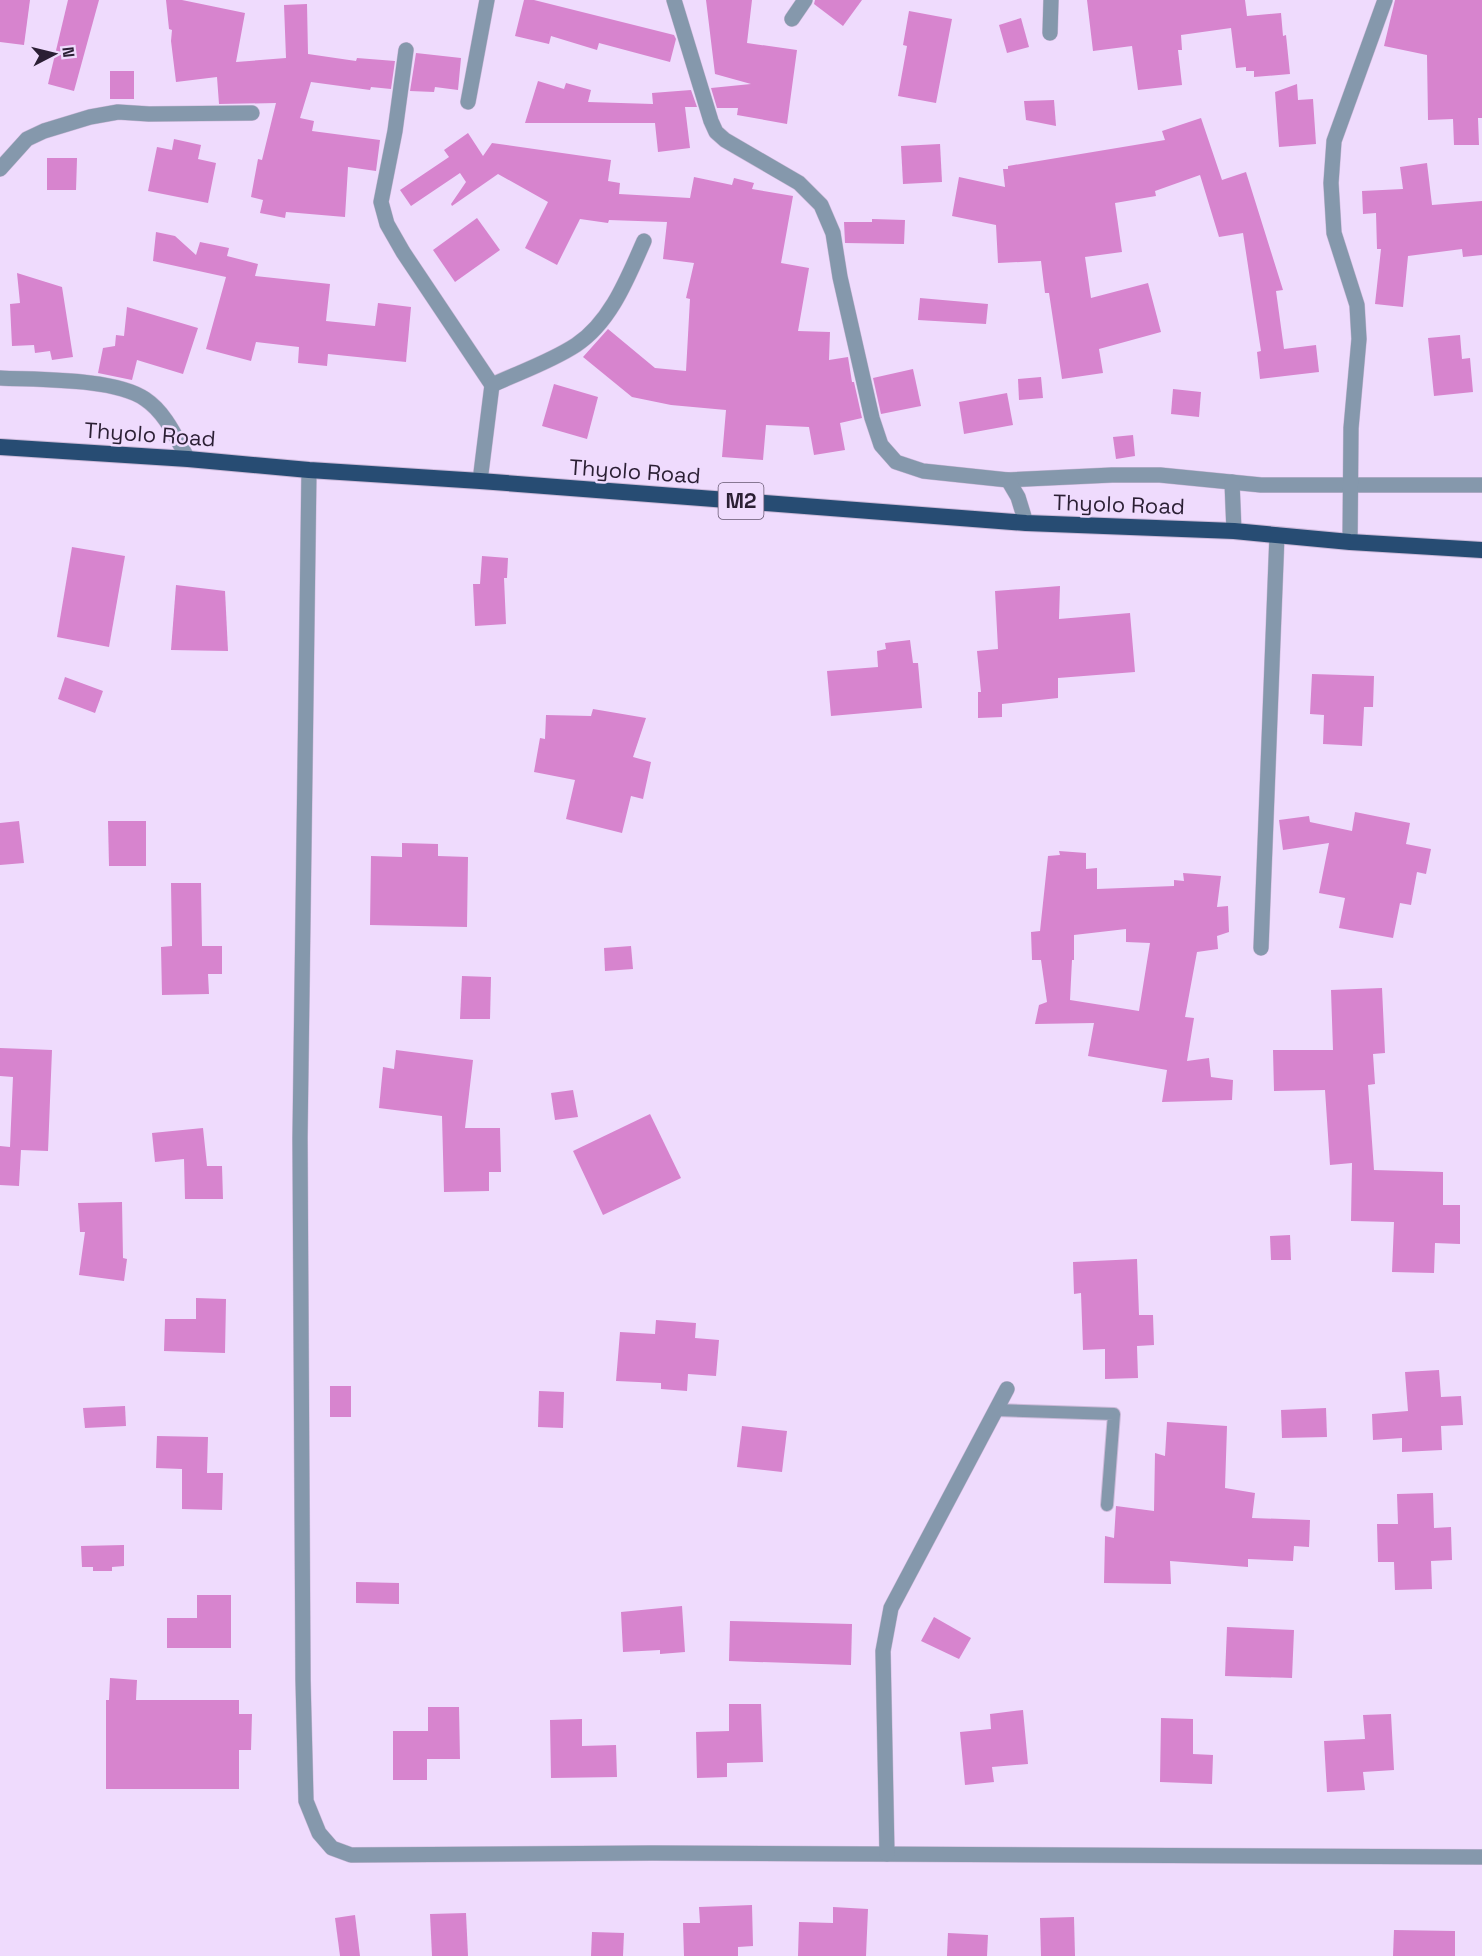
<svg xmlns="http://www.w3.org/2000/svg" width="1482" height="1956" font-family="'Space Grotesk',sans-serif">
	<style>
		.building { fill: #d784ce; fill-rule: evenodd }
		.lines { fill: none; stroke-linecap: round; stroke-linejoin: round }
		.service-casing { stroke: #ccb9d9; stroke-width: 14 }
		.minor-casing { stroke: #ccb9d9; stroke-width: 16 }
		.trunk-casing { stroke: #ccb9d9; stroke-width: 18 }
		.service { stroke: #8598ac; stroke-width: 12 }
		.minor { stroke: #8598ac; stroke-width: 15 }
		.trunk { stroke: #274c73; stroke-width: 16 }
		.labels { text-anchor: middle; stroke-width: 5; stroke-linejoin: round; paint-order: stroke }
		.shield { fill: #efdbfd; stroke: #665770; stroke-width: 1.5 }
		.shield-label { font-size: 21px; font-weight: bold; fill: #2b1f34 }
		.street-label { font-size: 22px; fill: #2b1f34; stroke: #efdbfd }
	</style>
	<rect width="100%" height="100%" fill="#efdbfd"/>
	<g class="building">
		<polygon points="0,0 30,0 24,45 0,42"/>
		<polygon points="68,0 99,0 74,91 48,84"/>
		<polygon points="166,0 182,0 245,13 236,62 286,58 284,5 307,4 308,54 356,61 357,58 395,61 391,89 371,87 370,90 311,82 300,118 314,121 312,131 380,140 376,171 348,167 345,217 286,212 285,218 260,213 263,200 251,197 258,159 262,160 276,103 219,104 217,77 176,82 171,41 172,30 169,29"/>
		<polygon points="524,0 534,0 674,35 676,39 670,62 599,43 597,50 551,36 549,44 515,36"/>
		<polygon points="706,0 752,0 747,43 797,50 787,124 737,115 738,108 717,108 711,88 751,84 715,74"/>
		<polygon points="815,0 862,0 843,26 814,4"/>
		<polygon points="1087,0 1245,0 1247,16 1281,13 1283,36 1286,35 1290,74 1254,77 1254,71 1246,71 1246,67 1236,68 1231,28 1181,35 1182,50 1178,50 1182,85 1138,90 1132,46 1093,51"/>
		<polygon points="1395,0 1482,0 1482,118 1478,118 1479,145 1454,145 1453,119 1428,120 1427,55 1384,46"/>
		<polygon points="909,11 952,19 936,103 898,96 907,46 903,45"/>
		<polygon points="1021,18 1029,47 1007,53 999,25"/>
		<polygon points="416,53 461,58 458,90 435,87 434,92 410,91"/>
		<rect x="110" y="71" width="24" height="28"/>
		<polygon points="538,81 564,89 566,83 591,90 588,102 653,104 652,93 691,90 697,107 685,107 690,148 658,152 655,123 525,123"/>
		<polygon points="1297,84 1298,100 1313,99 1316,144 1279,147 1275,92"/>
		<polygon points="1054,100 1056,126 1026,120 1024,101"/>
		<polygon points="1201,118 1222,180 1246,172 1283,290 1276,291 1284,349 1316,345 1319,372 1260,379 1257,352 1261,351 1243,233 1219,237 1200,175 1155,191 1156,196 1115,203 1122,252 1085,257 1091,298 1148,283 1161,332 1099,349 1103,373 1062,379 1049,293 1045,293 1041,261 998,263 996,225 952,216 959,177 1005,187 1003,169 1008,169 1008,166 1165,140 1162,131"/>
		<polygon points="468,133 483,156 492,143 611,160 608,181 620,183 619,194 690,198 694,177 732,185 734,178 754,183 752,189 793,196 781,263 809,268 798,331 830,332 829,360 848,357 852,382 854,382 862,418 840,423 845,450 814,455 809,427 766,425 763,460 722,457 726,410 671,405 632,397 583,357 608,329 655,368 686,371 690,299 686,298 694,263 663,259 667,222 609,220 608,223 580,219 557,265 525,248 548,202 498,174 452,206 451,204 466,182 460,173 411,206 400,190 449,157 444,150"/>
		<polygon points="174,139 201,145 198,159 216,163 208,203 148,191 157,147 172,150"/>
		<polygon points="940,144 942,182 903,184 901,146"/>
		<polygon points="47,158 77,158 76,190 47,190"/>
		<polygon points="1427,163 1432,205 1482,201 1482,255 1463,257 1462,249 1408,256 1403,307 1375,304 1381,249 1377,249 1376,213 1363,214 1362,191 1403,189 1400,167"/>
		<polygon points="477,218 500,250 455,282 433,250"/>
		<polygon points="872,219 905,220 904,244 845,243 844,222 872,222"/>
		<polygon points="156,232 175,236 196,255 200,242 229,248 227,256 258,264 255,276 330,284 326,321 375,326 378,303 411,307 406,362 328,354 327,366 298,363 299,347 256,342 251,361 206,349 226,277 153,261"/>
		<polygon points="17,273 62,287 73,357 52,360 50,351 35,353 34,345 12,346 10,304 20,303"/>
		<polygon points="920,298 988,304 986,324 918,320"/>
		<polygon points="127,307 198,328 183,374 137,360 132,380 98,373 103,348 115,346 116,335 124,336"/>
		<polygon points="1460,335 1462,359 1470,358 1473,392 1434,396 1428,338"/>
		<polygon points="913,369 921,406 881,414 873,378"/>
		<polygon points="1041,377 1043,398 1019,400 1018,379"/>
		<polygon points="554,384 598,397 587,439 542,426"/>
		<polygon points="1173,389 1201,392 1199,417 1171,414"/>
		<polygon points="1007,393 1013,425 964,434 959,402"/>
		<polygon points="1133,435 1135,456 1116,459 1113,437"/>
		<polygon points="72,547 125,556 109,647 57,637"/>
		<polygon points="482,556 508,558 507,578 504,578 506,624 475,626 473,584 480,584"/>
		<polygon points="176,585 225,591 228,651 171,650"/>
		<polygon points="1060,586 1059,619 1130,613 1135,672 1058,678 1058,698 1002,704 1002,717 978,718 978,692 981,692 977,651 998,649 995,591"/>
		<polygon points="910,640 913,663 918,663 922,708 831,716 827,671 878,667 877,651 886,649 885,643"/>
		<polygon points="1312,674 1374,676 1373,707 1364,707 1362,746 1323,744 1324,715 1310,714"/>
		<polygon points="65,677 103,691 95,713 58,699"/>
		<polygon points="593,709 646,718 633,757 651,762 643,799 631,796 622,833 566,819 575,780 534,772 540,738 545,739 546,715 591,716"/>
		<polygon points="1355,812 1410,823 1406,844 1431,849 1426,874 1417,872 1411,905 1400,903 1393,938 1339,928 1345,898 1319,893 1329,843 1283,850 1279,820 1309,816 1310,822 1352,831"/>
		<polygon points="19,821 24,863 0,865 0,823"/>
		<polygon points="108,821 146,821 146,866 109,866"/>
		<polygon points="402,843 438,844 438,856 468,857 467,927 370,925 371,856 402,857"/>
		<path d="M1059 851 1086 853V869L1097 868V889L1174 886V880L1184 881 1183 873 1221 876 1217 907 1228 906 1229 932 1217 936 1218 949 1197 952 1185 1017 1194 1018 1187 1061 1209 1058 1211 1077 1233 1080 1232 1100 1162 1102 1167 1070 1088 1056 1094 1023 1035 1024 1039 1005 1047 1002 1041 960H1032L1031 932 1040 931 1048 856 1060 855ZM1126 929V942L1150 943 1139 1011 1070 1000 1072 960H1074V935Z"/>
		<polygon points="171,883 201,883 202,946 222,946 222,974 208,974 209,994 162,995 161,947 172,946"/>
		<polygon points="631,946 633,969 605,971 604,948"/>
		<polygon points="462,976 491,977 490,1019 460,1019"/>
		<polygon points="1382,988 1385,1053 1373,1054 1375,1084 1368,1085 1374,1170 1443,1172 1443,1205 1460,1205 1460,1244 1435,1243 1434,1273 1392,1272 1394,1222 1351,1221 1352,1163 1330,1165 1325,1090 1274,1091 1273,1050 1333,1050 1331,990"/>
		<polygon points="0,1048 52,1050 48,1151 21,1150 19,1186 0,1185 0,1146 10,1147 13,1077 0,1076"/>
		<polygon points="396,1050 473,1060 465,1128 500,1128 501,1172 489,1172 489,1191 444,1192 442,1116 379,1108 383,1067 394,1069"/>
		<polygon points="573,1090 578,1117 555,1120 551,1093"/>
		<polygon points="650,1114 681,1178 603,1215 573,1151"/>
		<polygon points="203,1128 207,1166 222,1166 223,1199 185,1199 184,1159 155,1162 152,1133"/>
		<polygon points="122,1202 123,1258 127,1259 124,1281 79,1275 85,1232 80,1232 78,1203"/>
		<polygon points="1290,1235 1291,1260 1271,1260 1270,1236"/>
		<polygon points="1137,1259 1139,1315 1153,1315 1154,1345 1137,1346 1138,1378 1105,1379 1105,1349 1083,1350 1081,1293 1074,1294 1073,1262"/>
		<polygon points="196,1298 226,1299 225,1353 164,1351 165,1319 196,1319"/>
		<polygon points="656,1320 696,1323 695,1338 719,1340 716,1376 688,1374 687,1391 661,1389 661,1383 616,1381 620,1332 655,1334"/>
		<polygon points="1439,1370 1441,1397 1461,1396 1463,1425 1441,1426 1442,1450 1402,1452 1402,1438 1373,1440 1372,1414 1408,1411 1405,1372"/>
		<rect x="330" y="1386" width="21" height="31"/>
		<polygon points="539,1391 564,1392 563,1428 538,1427"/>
		<polygon points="125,1406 126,1426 85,1428 83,1408"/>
		<polygon points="1326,1408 1327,1437 1282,1438 1281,1410"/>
		<polygon points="1167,1422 1227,1426 1225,1488 1255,1493 1252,1518 1310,1520 1309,1547 1294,1546 1293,1561 1248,1559 1248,1567 1170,1561 1171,1584 1104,1583 1105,1536 1114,1538 1116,1506 1154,1511 1155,1453 1165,1456"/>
		<polygon points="742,1426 787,1431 782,1472 737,1467"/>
		<polygon points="157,1436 208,1437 207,1473 223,1473 222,1510 182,1509 182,1469 156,1468"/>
		<polygon points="1433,1493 1434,1528 1451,1527 1452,1560 1431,1561 1432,1589 1395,1590 1394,1562 1378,1562 1377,1524 1398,1524 1397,1494"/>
		<polygon points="124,1545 124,1566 112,1567 112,1571 93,1571 93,1567 82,1567 81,1546"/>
		<polygon points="356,1582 399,1583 399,1604 356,1603"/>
		<polygon points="197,1595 231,1595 231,1648 167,1648 167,1618 197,1618"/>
		<polygon points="682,1606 685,1652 660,1654 660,1650 623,1652 621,1612"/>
		<polygon points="934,1617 971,1638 959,1659 921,1641"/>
		<polygon points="730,1621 852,1624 851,1665 729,1661"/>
		<polygon points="1227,1627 1294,1630 1292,1678 1225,1676"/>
		<polygon points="110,1678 137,1680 136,1700 239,1700 239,1714 252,1714 251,1750 239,1750 239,1789 106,1789 106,1700 109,1700"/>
		<polygon points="729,1704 761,1704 763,1762 727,1763 727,1777 697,1778 696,1732 729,1731"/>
		<polygon points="428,1707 459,1707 460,1759 427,1759 427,1780 393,1780 393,1731 428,1731"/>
		<polygon points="1023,1710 1028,1764 992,1767 994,1782 965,1785 960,1732 991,1729 990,1714"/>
		<polygon points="1391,1714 1394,1770 1363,1772 1365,1790 1327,1792 1324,1741 1365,1739 1363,1715"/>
		<polygon points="1161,1718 1193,1719 1193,1754 1213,1755 1212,1784 1160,1782"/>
		<polygon points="582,1719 582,1746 616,1745 617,1777 551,1778 550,1720"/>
		<polygon points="752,1905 753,1946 738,1947 738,1956 684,1956 683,1923 700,1923 699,1907"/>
		<polygon points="833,1907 868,1909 866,1956 798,1956 799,1922 833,1923"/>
		<polygon points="466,1913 468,1956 432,1956 430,1914"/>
		<polygon points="355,1915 360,1956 340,1956 335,1918"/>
		<polygon points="1074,1917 1075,1956 1041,1956 1040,1918"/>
		<polygon points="1394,1930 1455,1931 1455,1956 1393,1956"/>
		<polygon points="592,1932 624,1933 623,1956 591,1956"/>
		<polygon points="948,1933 988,1935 987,1956 947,1956"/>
	</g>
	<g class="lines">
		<defs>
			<polyline id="service" points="996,1410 1114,1414 1107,1505"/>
			<g id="minor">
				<polyline points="674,0 711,121 716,132 725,140 799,183 821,205 833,233 840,277 872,418 881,445 896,462 923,471 1008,480 1112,475 1160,475 1261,485 1482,485"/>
				<polyline points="792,19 805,0"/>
				<polyline points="1050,33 1051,0"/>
				<polyline points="406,50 395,131 381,202 387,224 403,252 492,385 480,481"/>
				<polyline points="468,102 487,0"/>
				<polyline points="0,169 27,139 44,131 90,117 118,112 149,114 252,113"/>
				<path d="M0 378C38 380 115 378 145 399 166 413 176 438 188 459"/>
				<path d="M492 385C520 372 550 362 576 345 611 322 628 277 644 241"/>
				<polyline points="309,470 300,1138 303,1680 306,1801 319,1833 332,1848 351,1855 652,1853 1482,1857"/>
				<polyline points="1008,480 1018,497 1026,523"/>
				<polyline points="1232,482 1234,531"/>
				<polyline points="1350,542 1351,428 1359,339 1357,305 1334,233 1331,183 1334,141 1385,0"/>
				<polyline points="1261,948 1277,535"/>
				<polyline points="887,1854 883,1651 891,1608 1007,1389"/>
			</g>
			<polyline id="trunk" points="0,447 188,459 309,470 480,481 1026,523 1234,531 1350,542 1482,550"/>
		</defs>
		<use href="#service" class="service-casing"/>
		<use href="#minor" class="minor-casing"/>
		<use href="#trunk" class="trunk-casing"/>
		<use href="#service" class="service"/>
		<use href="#minor" class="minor"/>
		<use href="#trunk" class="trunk"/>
	</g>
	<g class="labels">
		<rect class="shield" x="718.5" y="483" width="45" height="36" rx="4.5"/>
		<g class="shield-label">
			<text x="741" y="508">M2</text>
		</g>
		<g class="street-label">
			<text transform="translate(150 434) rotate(4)" y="8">Thyolo Road</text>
			<text transform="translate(635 471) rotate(4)" y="8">Thyolo Road</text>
			<text transform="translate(1119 504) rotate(2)" y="8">Thyolo Road</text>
		</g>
	</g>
	<g transform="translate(54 54) rotate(83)" stroke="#efdbfd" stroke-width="4.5" paint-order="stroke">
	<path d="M0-4.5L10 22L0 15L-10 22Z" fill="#2b1f34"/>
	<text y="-9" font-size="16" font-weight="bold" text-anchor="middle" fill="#2b1f34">N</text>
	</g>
</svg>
